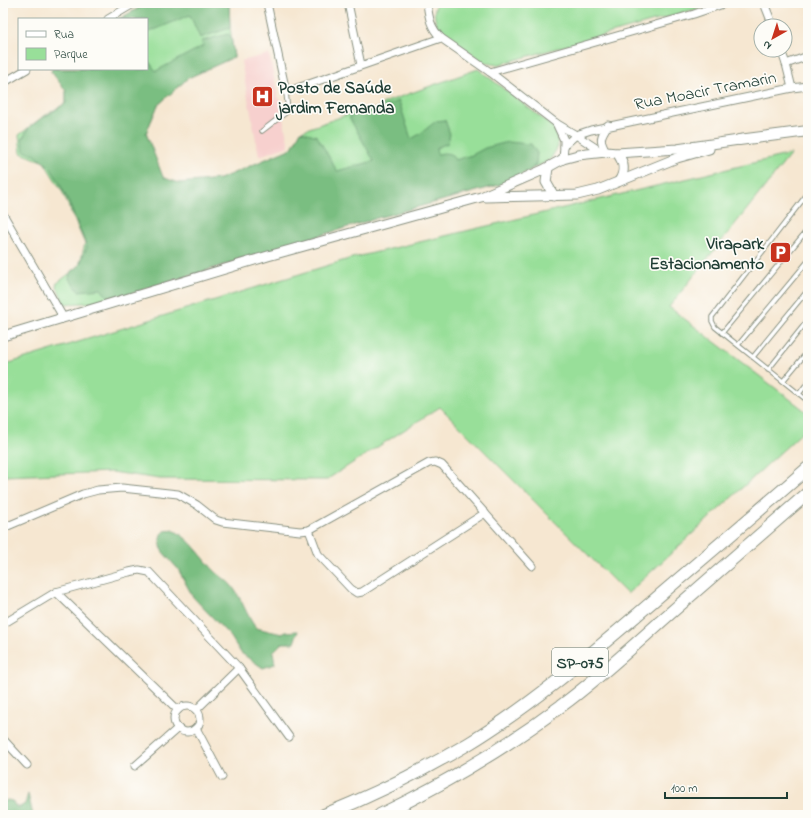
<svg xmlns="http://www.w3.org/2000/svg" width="811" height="818" font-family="'Indie Flower',sans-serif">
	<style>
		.built { fill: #f7d0ce }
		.green { fill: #98df99; stroke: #5c8e66 }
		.forest { fill: #7abe81; stroke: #4c7e5a }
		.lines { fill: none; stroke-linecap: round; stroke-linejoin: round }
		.lane-casing { stroke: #8a9282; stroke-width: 5.5 }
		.street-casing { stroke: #8a9282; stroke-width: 9 }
		.secondary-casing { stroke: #8a9282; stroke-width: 11 }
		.primary-casing { stroke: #8a9282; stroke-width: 12 }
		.highway-casing { stroke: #8a9282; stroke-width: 14 }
		.lane { stroke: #fff; stroke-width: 3.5 }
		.street { stroke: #fff; stroke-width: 7 }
		.secondary { stroke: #fff; stroke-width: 9 }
		.primary { stroke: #fff; stroke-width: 10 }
		.highway { stroke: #fff; stroke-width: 12 }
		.labels { text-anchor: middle; stroke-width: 3.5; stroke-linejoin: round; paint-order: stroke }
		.shield { fill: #fdfcf7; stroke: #62766e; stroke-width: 1 }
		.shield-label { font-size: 16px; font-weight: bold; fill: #1f3d34 }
		.poi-label { font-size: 17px; font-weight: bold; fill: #1f3d34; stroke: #fdfcf7; text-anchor: start }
		.street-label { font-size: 17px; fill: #1f3d34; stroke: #fdfcf7 }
	</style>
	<rect width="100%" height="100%" fill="#fdfcf7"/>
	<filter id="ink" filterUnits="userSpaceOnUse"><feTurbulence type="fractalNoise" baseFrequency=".025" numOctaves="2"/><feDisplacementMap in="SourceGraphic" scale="8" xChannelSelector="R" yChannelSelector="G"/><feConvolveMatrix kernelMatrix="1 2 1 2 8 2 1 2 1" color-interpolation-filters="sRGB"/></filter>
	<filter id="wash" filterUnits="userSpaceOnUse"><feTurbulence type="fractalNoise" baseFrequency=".012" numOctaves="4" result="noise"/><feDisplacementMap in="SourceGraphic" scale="16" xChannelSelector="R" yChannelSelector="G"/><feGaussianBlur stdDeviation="0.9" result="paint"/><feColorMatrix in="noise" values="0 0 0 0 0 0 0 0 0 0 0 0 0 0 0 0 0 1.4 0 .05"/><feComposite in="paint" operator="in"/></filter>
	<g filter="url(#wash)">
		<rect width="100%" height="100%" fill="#f6e7d1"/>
		<polygon class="built" points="269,54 289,146 259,156 241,61"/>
		<g class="green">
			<polygon points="147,3 229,3 230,28 234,57 188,78 158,105 146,133 163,188 220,179 292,148 301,131 352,113 380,109 382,104 386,102 478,69 556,129 558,147 550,160 499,185 377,218 296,243 208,268 103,302 64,304 56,284 79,266 85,244 62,191 44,162 21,153 19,135 41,118 66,103 66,91 51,71 52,69 147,69 147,19 119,19"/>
			<path d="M437 3H709L704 7 497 65 486 63 482 61 440 31C435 23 432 12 437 3Z"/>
			<polygon points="791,154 669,307 808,413 808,427 627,594 440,407 326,480 160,479 112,472 3,476 3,365 352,258"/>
		</g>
		<g class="forest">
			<polygon points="148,3 229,3 230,28 200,38 190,15 147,33 147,19 120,19"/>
			<polygon points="228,34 231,37 234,57 188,78 158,105 146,133 163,177 170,180 180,183 220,179 292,148 301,131 317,136 337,171 374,161 349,117 399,101 411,139 420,134 436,121 445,120 450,134 448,143 436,148 437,154 444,153 451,154 455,160 472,155 485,148 508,142 531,144 537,153 536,164 531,170 499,185 377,218 110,300 101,289 79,291 69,279 70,273 79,266 87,247 67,198 58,180 50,167 35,155 24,151 22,140 29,127 66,103 66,91 51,71 52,69 147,69 147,59 156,71 203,46 202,41"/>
			<path d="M173 530C192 539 202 559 217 573 221 577 227 580 231 585 242 598 246 615 256 628L282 634 286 632 298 631 294 643H282L273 652 275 664 263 668 241 653 231 637 193 597 178 569 162 551 160 540 161 534 165 531Z"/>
			<polygon points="28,794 33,815 3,815 3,802 7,800 12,801 16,807 20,807 25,804"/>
		</g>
	</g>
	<g filter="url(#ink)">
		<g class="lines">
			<defs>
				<g id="lane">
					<polyline points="262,131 288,111 286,92"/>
					<polyline points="808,193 712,317 712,321 715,327 808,401"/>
					<polyline points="722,333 808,229"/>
					<polyline points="738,345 808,261"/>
					<polyline points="753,357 808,290"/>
					<polyline points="768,370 808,320"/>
					<polyline points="783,381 808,351"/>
					<polyline points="799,394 808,382"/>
				</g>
				<g id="street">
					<polyline points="267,3 286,92 441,38"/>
					<polyline points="348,3 361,65"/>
					<path d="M427 3C429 18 430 27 441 38L490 72 556 123 576 135 602 152"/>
					<polyline points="764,3 773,26"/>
					<polyline points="108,19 135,3"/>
					<polyline points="781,50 786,64 792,88"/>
					<polyline points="786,64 808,56"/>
					<polyline points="490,72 694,14 726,3"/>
					<polyline points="3,83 27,69"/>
					<polyline points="556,123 564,140 564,146"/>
					<path d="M606 152C599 140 600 137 608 125"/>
					<polyline points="563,159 564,146 576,135 591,130 792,88 808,86"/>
					<polyline points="3,214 63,317"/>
					<polyline points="3,528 83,494 98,490 122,488 178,494 197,505 216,520 222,522 300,531 309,530 429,463 435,462 442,465 532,566"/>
					<polyline points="309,530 318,554 351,589 357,593 362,592 485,513"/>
					<polyline points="56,592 178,710"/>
					<polyline points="3,624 56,592 129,572 139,570 149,572 239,668 289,737"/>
					<circle cx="187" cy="719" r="13"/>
					<polyline points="196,710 239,668"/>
					<polyline points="196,728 222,777"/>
					<polyline points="3,739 27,765"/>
					<polyline points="135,766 178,728"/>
				</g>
				<g id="secondary">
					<path d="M617 153C624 162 626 171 619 181"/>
					<polyline points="548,168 546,182 554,196"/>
					<polyline points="486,197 577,195 598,190 677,158 709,149"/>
					<polyline points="3,336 268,256 481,197 543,170 563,159 578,155 606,152 617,153 677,149 739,140"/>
				</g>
				<polyline id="primary" points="739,140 808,131"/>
				<g id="highway">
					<path d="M324 815C374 795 422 771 468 744 529 707 584 660 638 614 695 565 752 517 808 468"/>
					<path d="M380 815C444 784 504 749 561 706 598 679 632 647 667 616 714 575 761 534 808 493"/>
				</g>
			</defs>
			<use href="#lane" class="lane-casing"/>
			<use href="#street" class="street-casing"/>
			<use href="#secondary" class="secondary-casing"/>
			<use href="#primary" class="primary-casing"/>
			<use href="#highway" class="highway-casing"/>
			<use href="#lane" class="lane"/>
			<use href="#street" class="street"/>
			<use href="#secondary" class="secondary"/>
			<use href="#primary" class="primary"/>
			<use href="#highway" class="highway"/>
		</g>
	</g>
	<defs>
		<symbol id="hospital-square" viewBox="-11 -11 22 22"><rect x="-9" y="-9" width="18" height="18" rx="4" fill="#c8321e" stroke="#fdfcf7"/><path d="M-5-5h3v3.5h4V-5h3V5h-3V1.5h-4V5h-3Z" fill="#fff"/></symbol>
		<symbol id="parking-square" viewBox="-11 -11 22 22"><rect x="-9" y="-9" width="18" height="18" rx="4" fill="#c8321e" stroke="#fdfcf7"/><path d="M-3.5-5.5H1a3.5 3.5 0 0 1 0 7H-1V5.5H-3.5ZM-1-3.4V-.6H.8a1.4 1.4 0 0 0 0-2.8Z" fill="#fff"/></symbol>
	</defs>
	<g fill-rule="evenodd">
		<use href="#hospital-square" x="250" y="84" width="25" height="25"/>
		<use href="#parking-square" x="768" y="240" width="25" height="25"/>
	</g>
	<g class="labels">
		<rect class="shield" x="552" y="648" width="56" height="28" rx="3"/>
		<g class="shield-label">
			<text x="580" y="668">SP-075</text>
		</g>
		<g class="poi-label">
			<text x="278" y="93">Posto de Saúde<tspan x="278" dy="20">jardim Fernanda</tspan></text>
			<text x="764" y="249" text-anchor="end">Virapark<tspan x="764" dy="20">Estacionamento</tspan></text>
		</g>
		<g class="street-label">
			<text transform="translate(705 90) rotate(-11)" y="6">Rua Moacir Tramarin</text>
		</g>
	</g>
	<rect width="811" height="818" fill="none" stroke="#fdfcf7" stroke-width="16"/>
	<rect x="18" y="18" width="130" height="52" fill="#fdfcf7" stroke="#a4b0a9"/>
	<rect x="26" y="31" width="20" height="6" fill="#ffffff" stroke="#a4b0a9"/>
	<text x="54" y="38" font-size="12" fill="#1f3d34">Rua</text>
	<rect x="26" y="48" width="20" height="12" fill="#98df99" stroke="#a4b0a9"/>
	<text x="54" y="58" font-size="12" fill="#1f3d34">Parque</text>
	<g transform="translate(773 38) rotate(219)"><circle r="19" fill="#fdfcf7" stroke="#a4b0a9"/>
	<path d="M0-3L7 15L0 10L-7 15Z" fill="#c8321e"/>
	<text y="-6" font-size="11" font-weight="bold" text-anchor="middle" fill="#1f3d34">N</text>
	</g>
	<path d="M665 792v6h122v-6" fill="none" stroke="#1f3d34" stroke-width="2"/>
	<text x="671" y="792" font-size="12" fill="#1f3d34" stroke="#fdfcf7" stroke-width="3" paint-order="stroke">100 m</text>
</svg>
